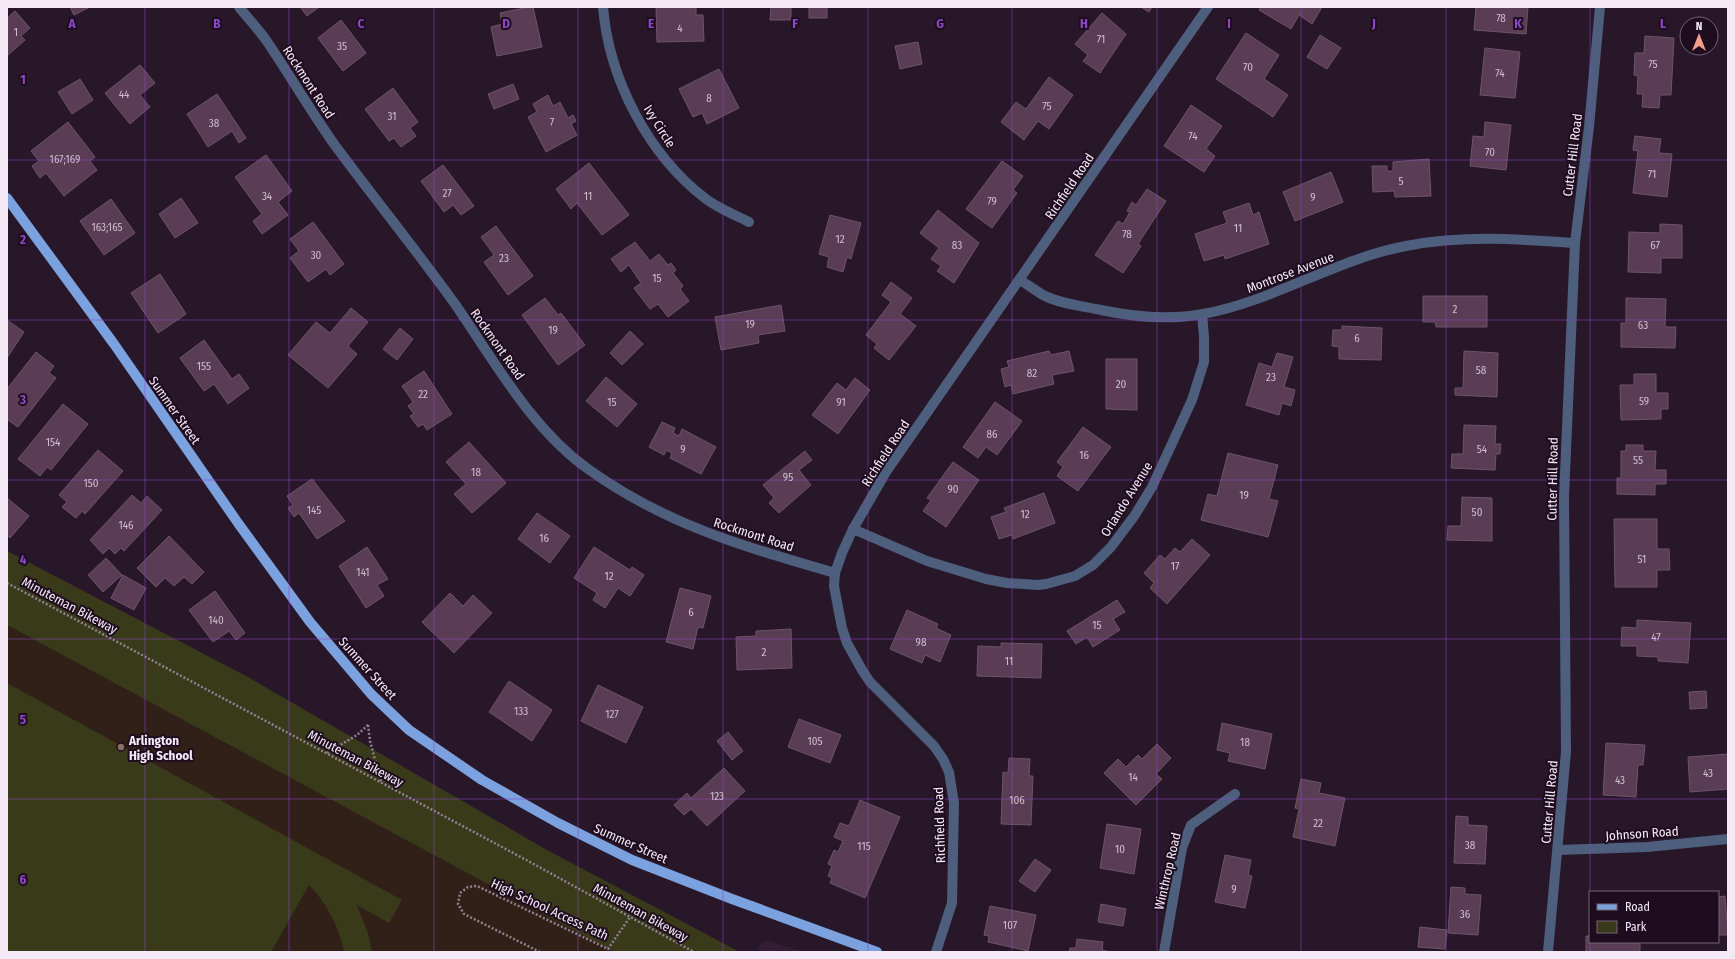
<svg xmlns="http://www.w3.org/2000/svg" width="1735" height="959" font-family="'Fira Sans Condensed',sans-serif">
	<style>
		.built { fill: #331d35 }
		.education { fill: #312018 }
		.green { fill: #383a1a }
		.building { fill: #5a3c55; stroke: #6d5568 }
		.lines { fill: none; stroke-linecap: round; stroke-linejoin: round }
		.path { stroke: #918191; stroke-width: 2.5; stroke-dasharray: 2 2; stroke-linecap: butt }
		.minor { stroke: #4d5f7c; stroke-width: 10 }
		.major { stroke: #7ba1de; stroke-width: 10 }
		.grid { fill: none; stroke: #8d48c7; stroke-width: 1; stroke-opacity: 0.55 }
		.education-dot { fill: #8d6e63; stroke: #1e0d1f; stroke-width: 1.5 }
		.labels { text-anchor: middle; stroke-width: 4; stroke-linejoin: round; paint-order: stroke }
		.number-label { font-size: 11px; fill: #cfbece }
		.street-label { font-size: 13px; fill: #f6e9f6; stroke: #1e0d1f }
		.poi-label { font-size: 13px; font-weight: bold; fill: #f6e9f6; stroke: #1e0d1f; text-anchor: start }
		.grid-label { font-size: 13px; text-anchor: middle; font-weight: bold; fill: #8d48c7; stroke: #1e0d1f; stroke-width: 4; stroke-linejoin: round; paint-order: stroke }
	</style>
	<rect width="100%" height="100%" fill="#281629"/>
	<polygon class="built" points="767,940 803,952 759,952 758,946"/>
	<polygon class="education" points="7,625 462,870 614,952 7,952"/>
	<g class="green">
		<polygon points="7,551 248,677 547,850 740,952 614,952 7,625"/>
		<path d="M7 683 402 900 389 923 357 905 368 933 372 952H344C339 926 327 904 309 885L271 952H7Z"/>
	</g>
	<g class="building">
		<polygon points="70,7 90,7 74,15"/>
		<polygon points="300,7 319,7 307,16"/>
		<polygon points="529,7 533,7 542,47 497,56 491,27 502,24 500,13"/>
		<polygon points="656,7 696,7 696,15 703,15 704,41 657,42"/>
		<polygon points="771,7 791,7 791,20 770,20"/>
		<rect x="809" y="7" width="18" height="11"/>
		<polygon points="1141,7 1152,7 1149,12"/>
		<polygon points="1261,7 1322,7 1312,24 1299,15 1291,29 1259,10"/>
		<polygon points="1476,7 1528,7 1526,34 1474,30"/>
		<polygon points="15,11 30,28 21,36 25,40 7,56 7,18"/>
		<polygon points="1102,13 1126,34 1100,73 1083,61 1088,55 1075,44"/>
		<polygon points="341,20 366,53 343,71 318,38"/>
		<polygon points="1246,33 1279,55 1264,79 1288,95 1273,117 1216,79"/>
		<polygon points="1320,35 1341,48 1327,69 1307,57"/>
		<polygon points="1645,36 1674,38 1671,95 1660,95 1659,108 1642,107 1643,94 1637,94 1638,76 1634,75 1635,53 1644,53"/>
		<polygon points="918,42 922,64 900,69 895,46"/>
		<polygon points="1485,48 1520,52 1515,98 1480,95"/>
		<polygon points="140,65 155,83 140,95 150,107 130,124 105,93"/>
		<polygon points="719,69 739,108 707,124 702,113 693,117 679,89"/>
		<polygon points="1049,77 1073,95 1049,129 1038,121 1024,140 1001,122 1016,102 1026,109"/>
		<polygon points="80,79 93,100 72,114 58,92"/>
		<polygon points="513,84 519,99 494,109 488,94"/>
		<polygon points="393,88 418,122 410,128 416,136 401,147 394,138 389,141 365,109"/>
		<polygon points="217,94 246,138 239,143 232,131 208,147 187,114"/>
		<polygon points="548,95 553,106 560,102 568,118 573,115 576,121 571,124 577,135 546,152 528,117 537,112 533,104"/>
		<polygon points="1191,105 1222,126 1206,149 1215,156 1204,172 1164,146"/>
		<polygon points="68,122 95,157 90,161 97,170 64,196 46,173 40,178 32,166 39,161 31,151"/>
		<polygon points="1485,122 1511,125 1506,170 1470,166 1473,136 1484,137"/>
		<polygon points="1635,136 1661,139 1659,153 1672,154 1667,197 1633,193 1638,151 1633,150"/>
		<polygon points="266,155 292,191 278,202 288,215 262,234 253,221 262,214 235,177"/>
		<polygon points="1429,159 1431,196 1395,197 1394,191 1373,192 1372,166 1387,166 1387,171 1393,171 1393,162"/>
		<polygon points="1002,161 1023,176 1013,190 1017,193 992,228 966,209"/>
		<polygon points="589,163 629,215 602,235 577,203 571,209 556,189"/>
		<polygon points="443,165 474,206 461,215 453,205 444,212 421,181"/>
		<polygon points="1331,172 1343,202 1295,221 1283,192"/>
		<polygon points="1147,189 1166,201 1138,244 1141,246 1123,273 1095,255 1118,221 1123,224 1130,212 1127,211 1132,202 1136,205"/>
		<polygon points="181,198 198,223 175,238 159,214"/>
		<polygon points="111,199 135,233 104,255 80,221"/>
		<polygon points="1249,203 1253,215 1259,212 1269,244 1225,259 1224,255 1204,261 1195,234 1227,223 1223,212"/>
		<polygon points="938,210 979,243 954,283 937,271 941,266 931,259 939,248 920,233"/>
		<polygon points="830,215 861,223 851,259 847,257 843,272 827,267 829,257 819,254"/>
		<polygon points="313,222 344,264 330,275 326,269 308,282 290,258 299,251 290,239"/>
		<polygon points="1660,224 1682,225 1682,258 1661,258 1661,273 1628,272 1629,232 1660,233"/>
		<polygon points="496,226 533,276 508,295 484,262 494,255 481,237"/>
		<polygon points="635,242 650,261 659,254 668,265 671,263 676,270 673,273 683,286 680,289 689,301 668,317 658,304 650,309 634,288 641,283 629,265 621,272 611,259"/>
		<polygon points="160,274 186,314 158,333 131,293"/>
		<polygon points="891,282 912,298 900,314 916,326 889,360 874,348 877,344 866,335 891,302 882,295"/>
		<polygon points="1423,296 1487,296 1487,327 1436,327 1435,322 1423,322"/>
		<polygon points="545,298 558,315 561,313 585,345 558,365 522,315"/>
		<polygon points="1626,298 1666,299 1665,327 1676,327 1675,348 1621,347 1621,323 1626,323"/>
		<polygon points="781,305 785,331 758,335 759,343 721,350 715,317"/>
		<polygon points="351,308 368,322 348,346 357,354 328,388 288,355 316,322 330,333"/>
		<polygon points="7,320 24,332 7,358"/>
		<polygon points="1342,326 1382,328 1381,360 1339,359 1339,347 1332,346 1333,330 1342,330"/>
		<polygon points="400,328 413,339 397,360 383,349"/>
		<polygon points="630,331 643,344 622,365 610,353"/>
		<polygon points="204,340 232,379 239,374 249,388 228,404 214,384 204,391 180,358"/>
		<polygon points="1049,351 1051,355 1069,351 1074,371 1052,375 1054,384 1013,394 1011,385 1005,387 1001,369 1009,367 1007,361"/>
		<polygon points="1464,351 1498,353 1497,397 1455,395 1455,388 1463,388"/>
		<polygon points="36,352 54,366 49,373 56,378 18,427 8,420 7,422 7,389"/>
		<polygon points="1277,353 1293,357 1284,387 1295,390 1291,406 1282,403 1279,415 1246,405 1259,363 1272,367"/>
		<polygon points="1106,359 1137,359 1137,410 1106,409"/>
		<polygon points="424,371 452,414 427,430 423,424 418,427 410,416 414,414 408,406 413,402 402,386"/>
		<polygon points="1634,374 1656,374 1656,393 1668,393 1668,409 1661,409 1661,419 1621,420 1620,385 1634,385"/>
		<polygon points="606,377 637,404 617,427 586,401"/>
		<polygon points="855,378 870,390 838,434 812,415 837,383 846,390"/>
		<polygon points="995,402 1022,421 997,455 986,447 978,458 963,447"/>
		<polygon points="63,404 88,424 51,470 47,467 40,476 18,459"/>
		<polygon points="662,422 675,428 673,433 679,436 682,429 716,447 701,474 670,458 672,453 666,450 664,455 649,447"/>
		<polygon points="1464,425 1496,426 1495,444 1501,444 1500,454 1496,454 1495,470 1451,468 1452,454 1463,454"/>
		<polygon points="1083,427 1111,447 1078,491 1057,476 1063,467 1057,462"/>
		<polygon points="469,442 506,483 472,513 454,494 466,484 446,462"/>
		<polygon points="1626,445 1643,445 1643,451 1656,451 1655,470 1666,470 1666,484 1655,484 1655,495 1617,494 1617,478 1621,478 1621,451 1626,451"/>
		<polygon points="98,450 123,471 85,514 82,511 76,518 62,507 67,502 59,495"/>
		<polygon points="805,451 812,460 799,470 811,485 779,513 769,503 774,498 763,485"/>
		<polygon points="1228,453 1278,465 1269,499 1278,501 1268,537 1201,520 1208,494 1217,496"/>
		<polygon points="953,462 979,480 946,527 923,511 931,500 927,498"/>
		<polygon points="312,479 345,521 317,539 299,513 294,517 288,508 293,505 287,496"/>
		<polygon points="1044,493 1055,523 1013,539 1012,535 999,539 991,517 1006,512 1004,508"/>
		<polygon points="132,495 141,503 147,496 162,510 124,551 121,548 115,554 109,548 103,554 90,540"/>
		<polygon points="1462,497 1492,498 1492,541 1447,540 1448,526 1461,526"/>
		<polygon points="7,498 29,516 10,538 7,535"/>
		<polygon points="537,513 570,536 550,563 518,539"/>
		<polygon points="1614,519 1657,519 1657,549 1669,549 1670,570 1657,570 1657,587 1615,587"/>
		<polygon points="169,536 204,572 192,584 184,577 174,586 165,578 156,587 137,568"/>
		<polygon points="1192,539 1210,555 1167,604 1150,588 1154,583 1144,573 1160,555 1165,559 1175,548 1180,552"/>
		<polygon points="367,547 388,579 377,585 384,596 366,608 339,566"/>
		<polygon points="594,547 630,570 632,567 644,575 630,596 618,588 605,608 593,600 597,593 574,578"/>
		<polygon points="106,558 122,575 103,592 88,575"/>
		<polygon points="123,575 146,588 134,610 111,598"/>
		<polygon points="680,588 711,596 703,628 698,627 693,649 666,642"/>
		<polygon points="215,591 245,633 236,640 229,631 213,642 189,610"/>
		<polygon points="450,593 463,606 473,595 492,613 454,653 422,622"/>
		<polygon points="1117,600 1125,612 1113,619 1120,630 1093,647 1087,637 1076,644 1067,631"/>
		<polygon points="907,610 938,624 936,628 951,635 940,662 925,655 922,663 890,649"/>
		<polygon points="1637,620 1691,623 1688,663 1658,661 1658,657 1637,656 1637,646 1621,646 1622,627 1637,628"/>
		<polygon points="791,629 792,668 737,670 736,637 756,636 756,631"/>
		<polygon points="1001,643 1042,644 1041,678 977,676 978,646 1001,647"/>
		<polygon points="509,681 552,710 532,741 489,712"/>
		<polygon points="598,685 643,707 626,743 581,721"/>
		<polygon points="1706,691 1707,708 1690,709 1689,692"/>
		<polygon points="799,719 841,735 830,763 788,747"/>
		<polygon points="1222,723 1272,734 1265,769 1228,761 1230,753 1217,750"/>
		<polygon points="728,732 743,751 732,760 717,741"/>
		<polygon points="1606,743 1645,745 1643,765 1638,765 1636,797 1603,795"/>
		<polygon points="1157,744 1171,758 1156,774 1162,779 1136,805 1104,773 1118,759 1126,767 1138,755 1142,759"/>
		<polygon points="1728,754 1728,789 1690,792 1688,757"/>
		<polygon points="1009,758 1030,759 1029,776 1033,776 1031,825 1001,824 1003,772 1008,773"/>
		<polygon points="724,768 745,791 707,826 691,809 684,815 674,805 687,793 691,798"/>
		<polygon points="1301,779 1321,783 1319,793 1345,798 1335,846 1293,837 1299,809 1295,808"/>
		<polygon points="860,800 900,817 865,898 830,883 832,878 828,876 832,866 828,864 834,850 838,852 843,841 834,837 840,823 849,826"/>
		<polygon points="1456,816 1468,817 1468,825 1487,826 1485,864 1454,863"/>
		<polygon points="1107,824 1141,829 1134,874 1100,868"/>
		<polygon points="1225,855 1251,860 1248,875 1252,876 1245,908 1215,902"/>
		<polygon points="1035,859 1051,870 1035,892 1019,881"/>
		<polygon points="1451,887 1465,888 1465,894 1481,895 1478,935 1448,933"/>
		<polygon points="1725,896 1728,935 1718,935 1718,897"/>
		<polygon points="1101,904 1126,909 1123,926 1098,922"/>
		<polygon points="990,906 1036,915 1028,951 988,942 989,936 984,935"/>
		<polygon points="1420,927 1447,930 1445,949 1418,947"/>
		<polygon points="1586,936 1590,936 1590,942 1640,942 1640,952 1586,952"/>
		<polygon points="1077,939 1103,942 1102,950 1111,952 1069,952 1070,948 1076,948"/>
	</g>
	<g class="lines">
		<g class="path">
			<polyline points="7,583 530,862 694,952"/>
			<polyline points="368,725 370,741 381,782"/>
			<polyline points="327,753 357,735 368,725"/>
			<polyline points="540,952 464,914 458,904 460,893 468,887 477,886 608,949 630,917"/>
		</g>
		<g class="minor">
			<path d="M239 7C248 18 258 29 266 40 289 74 310 110 334 144 374 198 416 250 455 304 495 362 531 428 588 469 666 525 745 547 835 573"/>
			<path d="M603 7C609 79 648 155 706 199 718 208 735 215 749 222"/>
			<path d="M1020 280C1028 285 1035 290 1043 295 1060 304 1083 306 1101 310 1134 317 1171 320 1203 314 1274 301 1336 259 1406 246 1463 235 1518 239 1575 243"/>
			<polyline points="853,529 927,561 986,579 1007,583 1038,585 1046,584 1075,576 1093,565 1111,547 1135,515 1152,487 1192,400 1204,362 1204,337 1202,314"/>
			<polyline points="1558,850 1647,847 1728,839"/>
			<polyline points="936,952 952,903 954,803 949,772 943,759 934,746 870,682 862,670 847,643 842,628 834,586 835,573 842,553 853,529 886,472 1208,7"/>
			<polyline points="1164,952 1182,848 1191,825 1235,794"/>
			<polyline points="1548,952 1566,752 1564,497 1575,243 1589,127 1600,7"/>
		</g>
		<polyline class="major" points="7,198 114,344 238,523 310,622 371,694 409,730 482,780 558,823 632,860 732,899 877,952"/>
	</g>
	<path class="grid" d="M145 7V952M289 7V952M434 7V952M578 7V952M723 7V952M868 7V952M1012 7V952M1157 7V952M1301 7V952M1446 7V952M1590 7V892M7 160H1728M7 320H1728M7 480H1728M7 639H1728M7 799H1728M1590 942V952"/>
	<circle class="education-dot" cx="121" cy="747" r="4"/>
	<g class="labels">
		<g class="number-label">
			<text x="1501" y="22">78</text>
			<text x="680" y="32">4</text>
			<text x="16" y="36">1</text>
			<text x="1101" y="43">71</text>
			<text x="342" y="50">35</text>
			<text x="1653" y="68">75</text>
			<text x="1248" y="71">70</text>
			<text x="1500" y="77">74</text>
			<text x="124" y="98">44</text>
			<text x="709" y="102">8</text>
			<text x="1047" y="110">75</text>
			<text x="392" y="120">31</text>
			<text x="552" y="126">7</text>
			<text x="214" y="127">38</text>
			<text x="1193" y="140">74</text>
			<text x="1490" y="156">70</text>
			<text x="65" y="163">167;169</text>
			<text x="1652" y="178">71</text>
			<text x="1401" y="185">5</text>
			<text x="447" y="197">27</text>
			<text x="267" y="200">34</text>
			<text x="588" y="200">11</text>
			<text x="1313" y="201">9</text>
			<text x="992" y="205">79</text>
			<text x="107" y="231">163;165</text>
			<text x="1238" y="232">11</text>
			<text x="1127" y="238">78</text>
			<text x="840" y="243">12</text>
			<text x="957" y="249">83</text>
			<text x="1655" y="249">67</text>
			<text x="316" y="259">30</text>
			<text x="504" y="262">23</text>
			<text x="657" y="282">15</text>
			<text x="1455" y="313">2</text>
			<text x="750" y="328">19</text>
			<text x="1643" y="329">63</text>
			<text x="553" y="334">19</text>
			<text x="1357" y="342">6</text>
			<text x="204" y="370">155</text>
			<text x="1481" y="374">58</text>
			<text x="1032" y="377">82</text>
			<text x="1271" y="381">23</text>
			<text x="1121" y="388">20</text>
			<text x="423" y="398">22</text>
			<text x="1644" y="405">59</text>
			<text x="612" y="406">15</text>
			<text x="841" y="406">91</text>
			<text x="992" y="438">86</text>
			<text x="53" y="446">154</text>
			<text x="683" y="453">9</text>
			<text x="1482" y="453">54</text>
			<text x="1084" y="459">16</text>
			<text x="1638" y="464">55</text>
			<text x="476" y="476">18</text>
			<text x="788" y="481">95</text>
			<text x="91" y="487">150</text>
			<text x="953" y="493">90</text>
			<text x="1244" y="499">19</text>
			<text x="314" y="514">145</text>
			<text x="1477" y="516">50</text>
			<text x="1025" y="518">12</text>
			<text x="126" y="529">146</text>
			<text x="544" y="542">16</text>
			<text x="1642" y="563">51</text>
			<text x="1175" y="570">17</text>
			<text x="363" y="576">141</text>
			<text x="609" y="580">12</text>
			<text x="691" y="616">6</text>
			<text x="216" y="624">140</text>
			<text x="1097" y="629">15</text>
			<text x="1656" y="641">47</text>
			<text x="921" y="646">98</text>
			<text x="764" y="656">2</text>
			<text x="1009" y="665">11</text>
			<text x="521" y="715">133</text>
			<text x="612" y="718">127</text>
			<text x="815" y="745">105</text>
			<text x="1245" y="746">18</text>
			<text x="1708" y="777">43</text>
			<text x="1133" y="781">14</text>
			<text x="1620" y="784">43</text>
			<text x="717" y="800">123</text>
			<text x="1017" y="804">106</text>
			<text x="1318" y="827">22</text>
			<text x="1470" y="849">38</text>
			<text x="864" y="850">115</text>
			<text x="1120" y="853">10</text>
			<text x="1234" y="893">9</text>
			<text x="1465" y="918">36</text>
			<text x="1010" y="929">107</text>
		</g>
		<g class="street-label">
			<text transform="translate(309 82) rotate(57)" y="5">Rockmont Road</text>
			<text transform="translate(660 126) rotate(58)" y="5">Ivy Circle</text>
			<text transform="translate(1572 155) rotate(-83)" y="5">Cutter Hill Road</text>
			<text transform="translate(1069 186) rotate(-56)" y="5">Richfield Road</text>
			<text transform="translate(1290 272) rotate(-21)" y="5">Montrose Avenue</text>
			<text transform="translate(498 344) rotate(55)" y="5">Rockmont Road</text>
			<text transform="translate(175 410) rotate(55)" y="5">Summer Street</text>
			<text transform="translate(885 453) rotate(-57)" y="5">Richfield Road</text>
			<text transform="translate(1552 479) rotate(-89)" y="5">Cutter Hill Road</text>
			<text transform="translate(1126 499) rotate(-58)" y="5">Orlando Avenue</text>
			<text transform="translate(754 534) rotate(18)" y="5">Rockmont Road</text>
			<text transform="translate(70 605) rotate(28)" y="5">Minuteman Bikeway</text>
			<text transform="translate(368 668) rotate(48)" y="5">Summer Street</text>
			<text transform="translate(356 758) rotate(28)" y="5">Minuteman Bikeway</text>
			<text transform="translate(1549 802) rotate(-85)" y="5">Cutter Hill Road</text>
			<text transform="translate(939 825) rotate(-92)" y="5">Richfield Road</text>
			<text transform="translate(1642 833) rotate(-4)" y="5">Johnson Road</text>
			<text transform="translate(631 843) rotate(24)" y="5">Summer Street</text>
			<text transform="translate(1167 871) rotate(-77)" y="5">Winthrop Road</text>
			<text transform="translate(550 909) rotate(25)" y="5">High School Access Path</text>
			<text transform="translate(641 912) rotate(29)" y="5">Minuteman Bikeway</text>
		</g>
		<g class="poi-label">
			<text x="129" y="745">Arlington<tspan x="129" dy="15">High School</tspan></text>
		</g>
	</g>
	<g class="grid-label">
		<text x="72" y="28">A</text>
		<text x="217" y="28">B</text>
		<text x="361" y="28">C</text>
		<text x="506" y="28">D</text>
		<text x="651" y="28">E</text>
		<text x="795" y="28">F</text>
		<text x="940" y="28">G</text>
		<text x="1084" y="28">H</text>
		<text x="1229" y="28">I</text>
		<text x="1374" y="28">J</text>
		<text x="1518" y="28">K</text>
		<text x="1663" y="28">L</text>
		<text x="23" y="84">1</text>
		<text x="23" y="244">2</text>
		<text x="23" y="404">3</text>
		<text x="23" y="564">4</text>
		<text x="23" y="724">5</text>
		<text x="23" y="884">6</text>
	</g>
	<rect width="1735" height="959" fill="none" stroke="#f6e9f6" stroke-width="16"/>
	<rect x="1589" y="891" width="130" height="52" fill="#1e0d1f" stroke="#746575"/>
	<rect x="1597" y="904" width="20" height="6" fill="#7ba1de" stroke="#746575"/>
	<text x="1625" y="911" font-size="12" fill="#f6e9f6">Road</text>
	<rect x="1597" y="921" width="20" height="12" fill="#383a1a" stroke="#746575"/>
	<text x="1625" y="931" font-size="12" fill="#f6e9f6">Park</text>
	<g transform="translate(1699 36)"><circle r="19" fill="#1e0d1f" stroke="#746575"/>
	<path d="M0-3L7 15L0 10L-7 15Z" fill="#f49d8c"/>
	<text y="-6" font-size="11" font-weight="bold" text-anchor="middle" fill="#f6e9f6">N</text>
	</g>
</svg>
